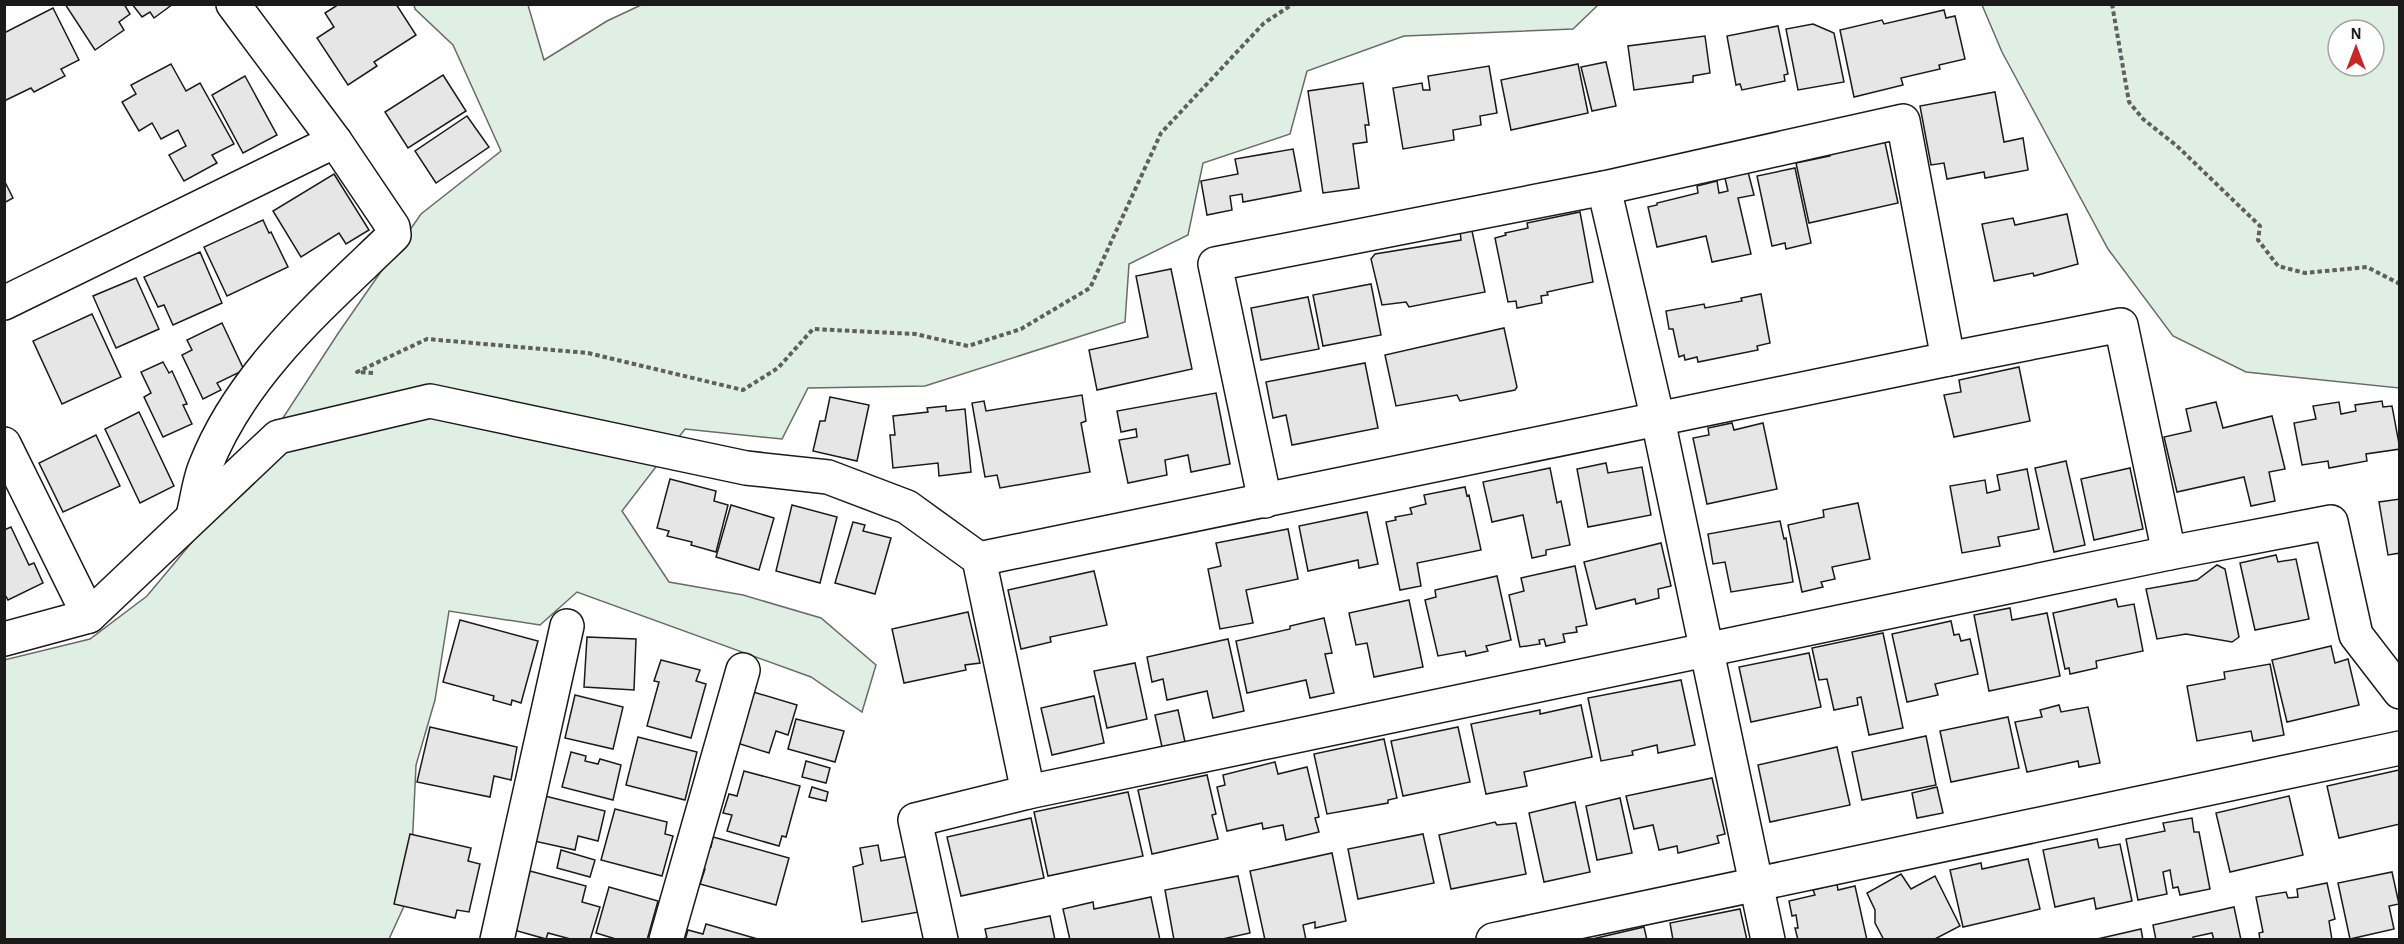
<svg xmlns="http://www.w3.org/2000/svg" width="2404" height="944" font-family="'Alegreya Sans',sans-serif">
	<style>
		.green { fill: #e0efe3; stroke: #6a6a6a; stroke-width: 1.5; fill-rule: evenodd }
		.building { fill: #e6e6e6; stroke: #1a1a1a; stroke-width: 1.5 }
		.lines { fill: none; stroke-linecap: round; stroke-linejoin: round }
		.street-casing { stroke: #1a1a1a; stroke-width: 36 }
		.path { stroke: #5f5f5f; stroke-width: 4; stroke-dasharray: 4.5 3; stroke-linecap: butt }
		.street { stroke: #fff; stroke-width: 33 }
	</style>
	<rect width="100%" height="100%" fill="#fff"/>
	<g class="green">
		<polygon points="414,5 528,5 544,60 607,21 641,5 1598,5 1573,29 1404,36 1307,71 1290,134 1203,163 1188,235 1129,264 1125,322 925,386 808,388 782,439 685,429 622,511 669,582 743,595 821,618 876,665 862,712 811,677 577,592 540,625 449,611 435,700 416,765 410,893 389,939 5,939 4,660 90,639 147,596 238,487 339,332 421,214 501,151 453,45 415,9"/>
		<path d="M1982 5H2399V388L2246 372 2173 336 2108 249 2002 52ZM2338 30H2374V66H2338Z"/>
	</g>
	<g class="building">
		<polygon points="65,4 124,4 130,14 119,22 124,30 95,50"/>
		<polygon points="132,4 173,4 154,18 150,12 142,17"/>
		<polygon points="339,4 396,4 416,35 374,62 377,66 348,85 317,38 334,27 325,13"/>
		<polygon points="53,8 79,60 61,69 65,76 34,92 31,88 4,101 4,33"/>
		<polygon points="1944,10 1946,18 1955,16 1965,59 1939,65 1940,69 1901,78 1903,85 1854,97 1840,30 1882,20 1884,24"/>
		<polygon points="1813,24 1834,33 1844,82 1798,90 1786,29"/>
		<polygon points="1778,26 1788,74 1784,75 1785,81 1742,90 1740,84 1736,85 1727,36"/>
		<polygon points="1705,36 1710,73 1693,76 1693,82 1634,90 1628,46"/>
		<polygon points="1606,62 1616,106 1592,111 1581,67"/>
		<polygon points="171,64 186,91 200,83 234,144 212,155 217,163 184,181 169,155 186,146 178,130 161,139 152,123 139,131 122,102 136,94 131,85"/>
		<polygon points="1578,64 1588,113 1511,130 1501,80"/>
		<polygon points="1489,66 1497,113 1480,116 1481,125 1453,130 1454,140 1403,149 1393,88 1422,83 1423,90 1430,90 1428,76"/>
		<polygon points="443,75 466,111 408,148 385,112"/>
		<polygon points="245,76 277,135 243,153 212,95"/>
		<polygon points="1363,83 1369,125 1365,125 1367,142 1353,144 1359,188 1323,193 1308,91"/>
		<polygon points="1995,92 2004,142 2023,138 2028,170 1985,178 1984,172 1947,179 1944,163 1931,165 1920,106"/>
		<polygon points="467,116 489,147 436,183 415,151"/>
		<polygon points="1884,138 1898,203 1809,223 1796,163 1830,156 1828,150"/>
		<polygon points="1293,149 1301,191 1243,202 1242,194 1230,196 1232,210 1207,215 1201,181 1238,174 1235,159"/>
		<polygon points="1747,168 1754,195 1738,198 1751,254 1712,262 1706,236 1657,247 1648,207 1657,205 1657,203 1698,193 1697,186 1717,181 1719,193 1728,191 1724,174"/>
		<polygon points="1795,168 1811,243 1786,249 1785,243 1772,246 1757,176"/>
		<polygon points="334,174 369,230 346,244 339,233 301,257 273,211"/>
		<polygon points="4,180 13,198 4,203"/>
		<polygon points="1580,212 1593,282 1547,292 1548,295 1541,296 1542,303 1517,308 1516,301 1508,302 1495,238 1506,235 1505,233 1528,228 1527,223"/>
		<polygon points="2067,214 2078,264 2034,276 2033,273 1994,281 1982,224 2013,218 2015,225"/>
		<polygon points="263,220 269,233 271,232 288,267 227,296 204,247"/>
		<polygon points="1460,231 1472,231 1485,292 1409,307 1406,302 1382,305 1371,259 1375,254 1461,240"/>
		<polygon points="200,252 222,303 173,325 164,305 158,307 144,277"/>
		<polygon points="1171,269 1192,369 1097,390 1089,350 1148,337 1136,276"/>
		<polygon points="136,278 159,329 116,348 93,296"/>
		<polygon points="1371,284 1381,335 1323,346 1313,295"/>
		<polygon points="1761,294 1770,343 1757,346 1758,350 1698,362 1697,357 1685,360 1684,355 1679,357 1673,329 1669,329 1666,311 1704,304 1705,308 1742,301 1741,298"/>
		<polygon points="1308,297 1319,349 1261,360 1251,308"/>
		<polygon points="92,314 121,377 62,404 33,341"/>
		<polygon points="222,323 244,370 217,383 221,390 203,399 182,355 192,350 187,340"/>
		<polygon points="1504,328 1517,387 1515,390 1460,401 1457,395 1396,406 1385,355"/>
		<polygon points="163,362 169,373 172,371 187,404 183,405 192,424 163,437 144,397 151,393 141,372"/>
		<polygon points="1365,363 1378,428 1292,445 1286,415 1273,418 1266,382"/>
		<polygon points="2019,367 2030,421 1954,437 1944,395 1961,392 1959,380"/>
		<polygon points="1216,393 1230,464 1191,472 1188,455 1165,460 1167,475 1128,483 1119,440 1137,437 1136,429 1121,432 1117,411"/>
		<polygon points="1082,395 1086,421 1081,423 1090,472 1000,488 997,475 985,477 972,403 984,401 986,411"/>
		<polygon points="830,397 869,405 857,461 813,451 820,421 825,421"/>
		<polygon points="2382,401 2383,407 2392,406 2400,449 2366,454 2367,461 2329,468 2328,461 2302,465 2294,423 2316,419 2313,406 2339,402 2341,414 2356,411 2355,405"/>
		<polygon points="2216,402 2223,428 2272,416 2285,469 2269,472 2275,501 2251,506 2244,477 2177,492 2164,437 2191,431 2186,409"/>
		<polygon points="946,406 946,411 965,409 971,472 939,476 938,463 893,468 890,435 895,435 893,416 928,412 927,408"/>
		<polygon points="139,412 174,486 140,503 105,429"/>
		<polygon points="1732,423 1734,430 1763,423 1777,489 1707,504 1693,438 1709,435 1708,428"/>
		<polygon points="96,435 120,486 63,512 39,463"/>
		<polygon points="2066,461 2085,545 2054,552 2035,468"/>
		<polygon points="1606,463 1608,473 1642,467 1651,515 1588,527 1577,469"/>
		<polygon points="1550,468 1557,503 1561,501 1570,545 1546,550 1546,555 1532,558 1523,515 1492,522 1483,482"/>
		<polygon points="2130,468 2143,529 2094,540 2081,479"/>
		<polygon points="2027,469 2039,529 1998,537 2000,546 1962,553 1950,486 1985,480 1987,493 2000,490 1997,475"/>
		<polygon points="670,479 716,491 714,501 728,505 716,552 691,545 692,542 667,536 669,531 657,528"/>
		<polygon points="1465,487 1467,496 1469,495 1481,550 1417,563 1421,586 1400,590 1386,522 1396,520 1395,517 1412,514 1410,508 1426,504 1424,495"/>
		<polygon points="2400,499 2400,553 2388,555 2379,502"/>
		<polygon points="1858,503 1870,559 1832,567 1835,579 1821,582 1823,587 1802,592 1788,525 1824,517 1823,510"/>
		<polygon points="731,505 774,518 759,570 716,557"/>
		<polygon points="792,505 837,517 820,583 776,571"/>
		<polygon points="1367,512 1378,564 1359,568 1358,560 1308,571 1299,526"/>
		<polygon points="1780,521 1784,539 1786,538 1793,582 1731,592 1725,562 1713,564 1708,534"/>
		<polygon points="853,522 865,525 863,531 891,538 875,594 835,583"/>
		<polygon points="11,527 29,565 34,563 43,583 8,600 4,593 4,530"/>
		<polygon points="1288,529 1298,579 1246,590 1253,623 1220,629 1208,569 1221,566 1216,543"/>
		<polygon points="1661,543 1671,586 1658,589 1659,598 1636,604 1635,599 1596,609 1584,562"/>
		<polygon points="2276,555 2278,562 2296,559 2309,619 2255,630 2240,563"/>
		<polygon points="2217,565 2225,569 2239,637 2232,642 2186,634 2157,639 2146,589 2197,580"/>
		<polygon points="1575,566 1587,625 1576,627 1577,632 1563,634 1565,642 1546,646 1544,639 1539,640 1540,644 1520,647 1509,595 1524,591 1521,578"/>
		<polygon points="1094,571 1107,625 1050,637 1051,642 1021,649 1008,590"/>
		<polygon points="1497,576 1511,640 1486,646 1488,651 1466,656 1465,651 1438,656 1425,600 1436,597 1435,590"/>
		<polygon points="2116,599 2118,607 2134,604 2143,651 2096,661 2097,668 2070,674 2069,668 2065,669 2053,613"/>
		<polygon points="1409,600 1423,667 1374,677 1367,643 1356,645 1349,613"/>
		<polygon points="2010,608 2012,620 2047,613 2060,676 1989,691 1974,615"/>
		<polygon points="968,612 980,663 965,665 966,670 904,683 892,629"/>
		<polygon points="1324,618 1332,653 1325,654 1334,693 1310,698 1306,680 1247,693 1236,641 1290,629 1290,626"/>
		<polygon points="460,620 538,641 521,703 512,700 511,705 493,700 494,696 443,682"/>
		<polygon points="1951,621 1954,635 1959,634 1961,641 1970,639 1978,674 1935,684 1938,695 1907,702 1892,634"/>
		<polygon points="1883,633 1903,728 1869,735 1861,697 1857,698 1858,705 1834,710 1827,679 1819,680 1812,648"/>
		<polygon points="587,637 636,639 634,690 584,687"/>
		<polygon points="1228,639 1244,711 1213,718 1207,691 1167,700 1163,679 1152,682 1147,657"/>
		<polygon points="2331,646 2335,663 2348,659 2359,705 2287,722 2272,660"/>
		<polygon points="1809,653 1821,707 1751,722 1739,667"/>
		<polygon points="661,660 700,670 696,681 706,684 691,738 647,726 659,682 654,681"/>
		<polygon points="1135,663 1147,719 1107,728 1094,671"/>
		<polygon points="2270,664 2284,735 2253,741 2251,731 2197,741 2187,686 2225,679 2224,672"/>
		<polygon points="1681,680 1695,745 1658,753 1657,745 1632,751 1633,755 1601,761 1588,698"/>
		<polygon points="750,691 797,705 788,735 776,731 769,753 734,742"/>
		<polygon points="575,695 623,707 613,749 565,738"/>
		<polygon points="1094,696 1104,743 1052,755 1041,708"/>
		<polygon points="1581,705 1592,757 1524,772 1527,786 1486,794 1471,724 1540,710 1540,714"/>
		<polygon points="2059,705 2061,712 2088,707 2100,763 2079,767 2078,761 2027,772 2015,722 2042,717 2040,710"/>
		<polygon points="1178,710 1185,742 1162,747 1155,715"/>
		<polygon points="2008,717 2019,768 1951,782 1940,731"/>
		<polygon points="796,719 844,731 835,762 788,749"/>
		<polygon points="430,727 517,747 511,780 494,776 490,797 417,782"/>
		<polygon points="1458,727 1470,782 1403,796 1391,741"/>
		<polygon points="1926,736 1936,785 1862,800 1852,752"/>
		<polygon points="638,737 697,752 685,800 626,785"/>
		<polygon points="1384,739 1397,798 1388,800 1388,803 1327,814 1314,754"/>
		<polygon points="1837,747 1850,805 1770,822 1758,765"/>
		<polygon points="571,752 586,756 585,761 598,764 600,759 621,765 613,800 562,787"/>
		<polygon points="806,761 830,768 826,783 802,777"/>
		<polygon points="1275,762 1278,774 1307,767 1319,817 1315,818 1319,832 1286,840 1283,825 1263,829 1262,823 1227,831 1217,787 1225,785 1223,775"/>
		<polygon points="2399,770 2400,824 2339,838 2327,786"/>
		<polygon points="744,771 800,786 786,837 782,836 779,846 727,831 732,815 723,813 729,794 737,796"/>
		<polygon points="1207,775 1216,814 1212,815 1218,839 1152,854 1138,790"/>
		<polygon points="1712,778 1725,834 1717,836 1719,843 1678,853 1677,846 1659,850 1653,825 1634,829 1626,796"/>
		<polygon points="812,787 828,792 826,801 809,797"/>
		<polygon points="1937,787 1943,813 1917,818 1912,793"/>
		<polygon points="1128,792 1143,856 1048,876 1034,812"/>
		<polygon points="545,796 605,811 598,841 578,836 575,850 534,841"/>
		<polygon points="2289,796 2303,855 2230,872 2216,813"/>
		<polygon points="1620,798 1632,853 1597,860 1586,806"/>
		<polygon points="1575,802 1590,872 1544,882 1529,813"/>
		<polygon points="615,809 667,822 665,834 673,836 662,876 601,860"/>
		<polygon points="1031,818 1044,878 961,896 947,837"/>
		<polygon points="2192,818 2194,832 2199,832 2210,889 2180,895 2178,887 2173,888 2170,870 2163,872 2167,894 2138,900 2126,839 2165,831 2163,823"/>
		<polygon points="1495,822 1497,825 1516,823 1526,874 1451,889 1439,835"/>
		<polygon points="410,834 471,848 468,861 480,864 469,912 457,910 455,918 394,904"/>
		<polygon points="1423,834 1434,883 1358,899 1348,849"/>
		<polygon points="713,837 789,858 776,905 700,884 705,869 699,867 705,845 711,847"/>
		<polygon points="2097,839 2099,848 2120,844 2132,901 2096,909 2094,898 2055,907 2043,850"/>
		<polygon points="878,845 881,861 909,856 919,912 862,922 853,867 863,864 860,848"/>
		<polygon points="561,850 595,860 590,877 557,868"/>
		<polygon points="1332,853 1346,921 1315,928 1315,922 1303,925 1306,940 1265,940 1250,871"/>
		<polygon points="2028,859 2040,909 1963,927 1950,870 1981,863 1982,869"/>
		<polygon points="530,871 586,886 582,902 600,907 590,940 574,940 548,933 546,939 514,930"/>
		<polygon points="2392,872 2399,904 2389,906 2394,929 2350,939 2338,883"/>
		<polygon points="1901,874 1911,889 1935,876 1960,926 1933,940 1884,940 1875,923 1875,910 1867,893"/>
		<polygon points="1238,876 1250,933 1218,940 1174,940 1165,890"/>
		<polygon points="2327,883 2335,919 2329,921 2332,940 2260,940 2259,933 2263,932 2256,897 2286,892 2288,898 2298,897 2297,889"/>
		<polygon points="1837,884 1838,890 1855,886 1867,940 1798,940 1795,928 1798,928 1796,915 1792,916 1789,901 1815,895 1813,890"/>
		<polygon points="609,887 658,901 647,940 619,940 596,933"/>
		<polygon points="1151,897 1160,940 1070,940 1063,909 1093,902 1094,909"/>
		<polygon points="2234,907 2241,940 2214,940 2212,933 2193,937 2193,940 2156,940 2153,925"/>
		<polygon points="1740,909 1747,940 1673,940 1670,923"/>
		<polygon points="1050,916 1055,940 980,940 987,938 985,929"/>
		<polygon points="706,924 761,940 685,940 688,930 703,934"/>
		<polygon points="1644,927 1647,940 1588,940"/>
		<polygon points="2141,929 2143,940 2093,940"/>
	</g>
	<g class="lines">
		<defs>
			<g id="street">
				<polyline points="1604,188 1658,420 1768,940"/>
				<polyline points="4,303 335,141"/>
				<polyline points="4,444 89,616"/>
				<polyline points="1265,501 1215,264 1604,188 1903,121 1948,359"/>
				<path d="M193 516C197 500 199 482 205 467 242 372 323 304 394 235L393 227 335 141 233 4"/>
				<polyline points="979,559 1948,359 2121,325 2169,553"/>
				<polyline points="4,639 89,616 278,437 430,401 746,468 828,477 907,507 979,559 1028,792"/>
				<polyline points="497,940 567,626"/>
				<polyline points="666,940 743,670"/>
				<polyline points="941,940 915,820 1028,792 2169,553 2331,522 2356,635 2400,692"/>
				<polyline points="1493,940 2400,748"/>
			</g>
		</defs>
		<use href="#street" class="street-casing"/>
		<g class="path">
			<polyline points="2112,4 2129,102 2143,119 2177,146 2260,226 2258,240 2278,266 2305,273 2367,267 2400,284"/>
			<polyline points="373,373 357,372 427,339 588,353 743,390 778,368 813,329 915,334 968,346 1021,329 1090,288 1161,133 1264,23 1293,4"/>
		</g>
		<use href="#street" class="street"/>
	</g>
	<rect width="2404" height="944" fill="none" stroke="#1a1a1a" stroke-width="12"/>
	<g transform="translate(2356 48)"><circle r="28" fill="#ffffff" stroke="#a3a3a3" stroke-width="1.5"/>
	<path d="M0-4.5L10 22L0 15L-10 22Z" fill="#c62828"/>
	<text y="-9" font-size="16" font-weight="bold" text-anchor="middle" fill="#1a1a1a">N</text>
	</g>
</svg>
